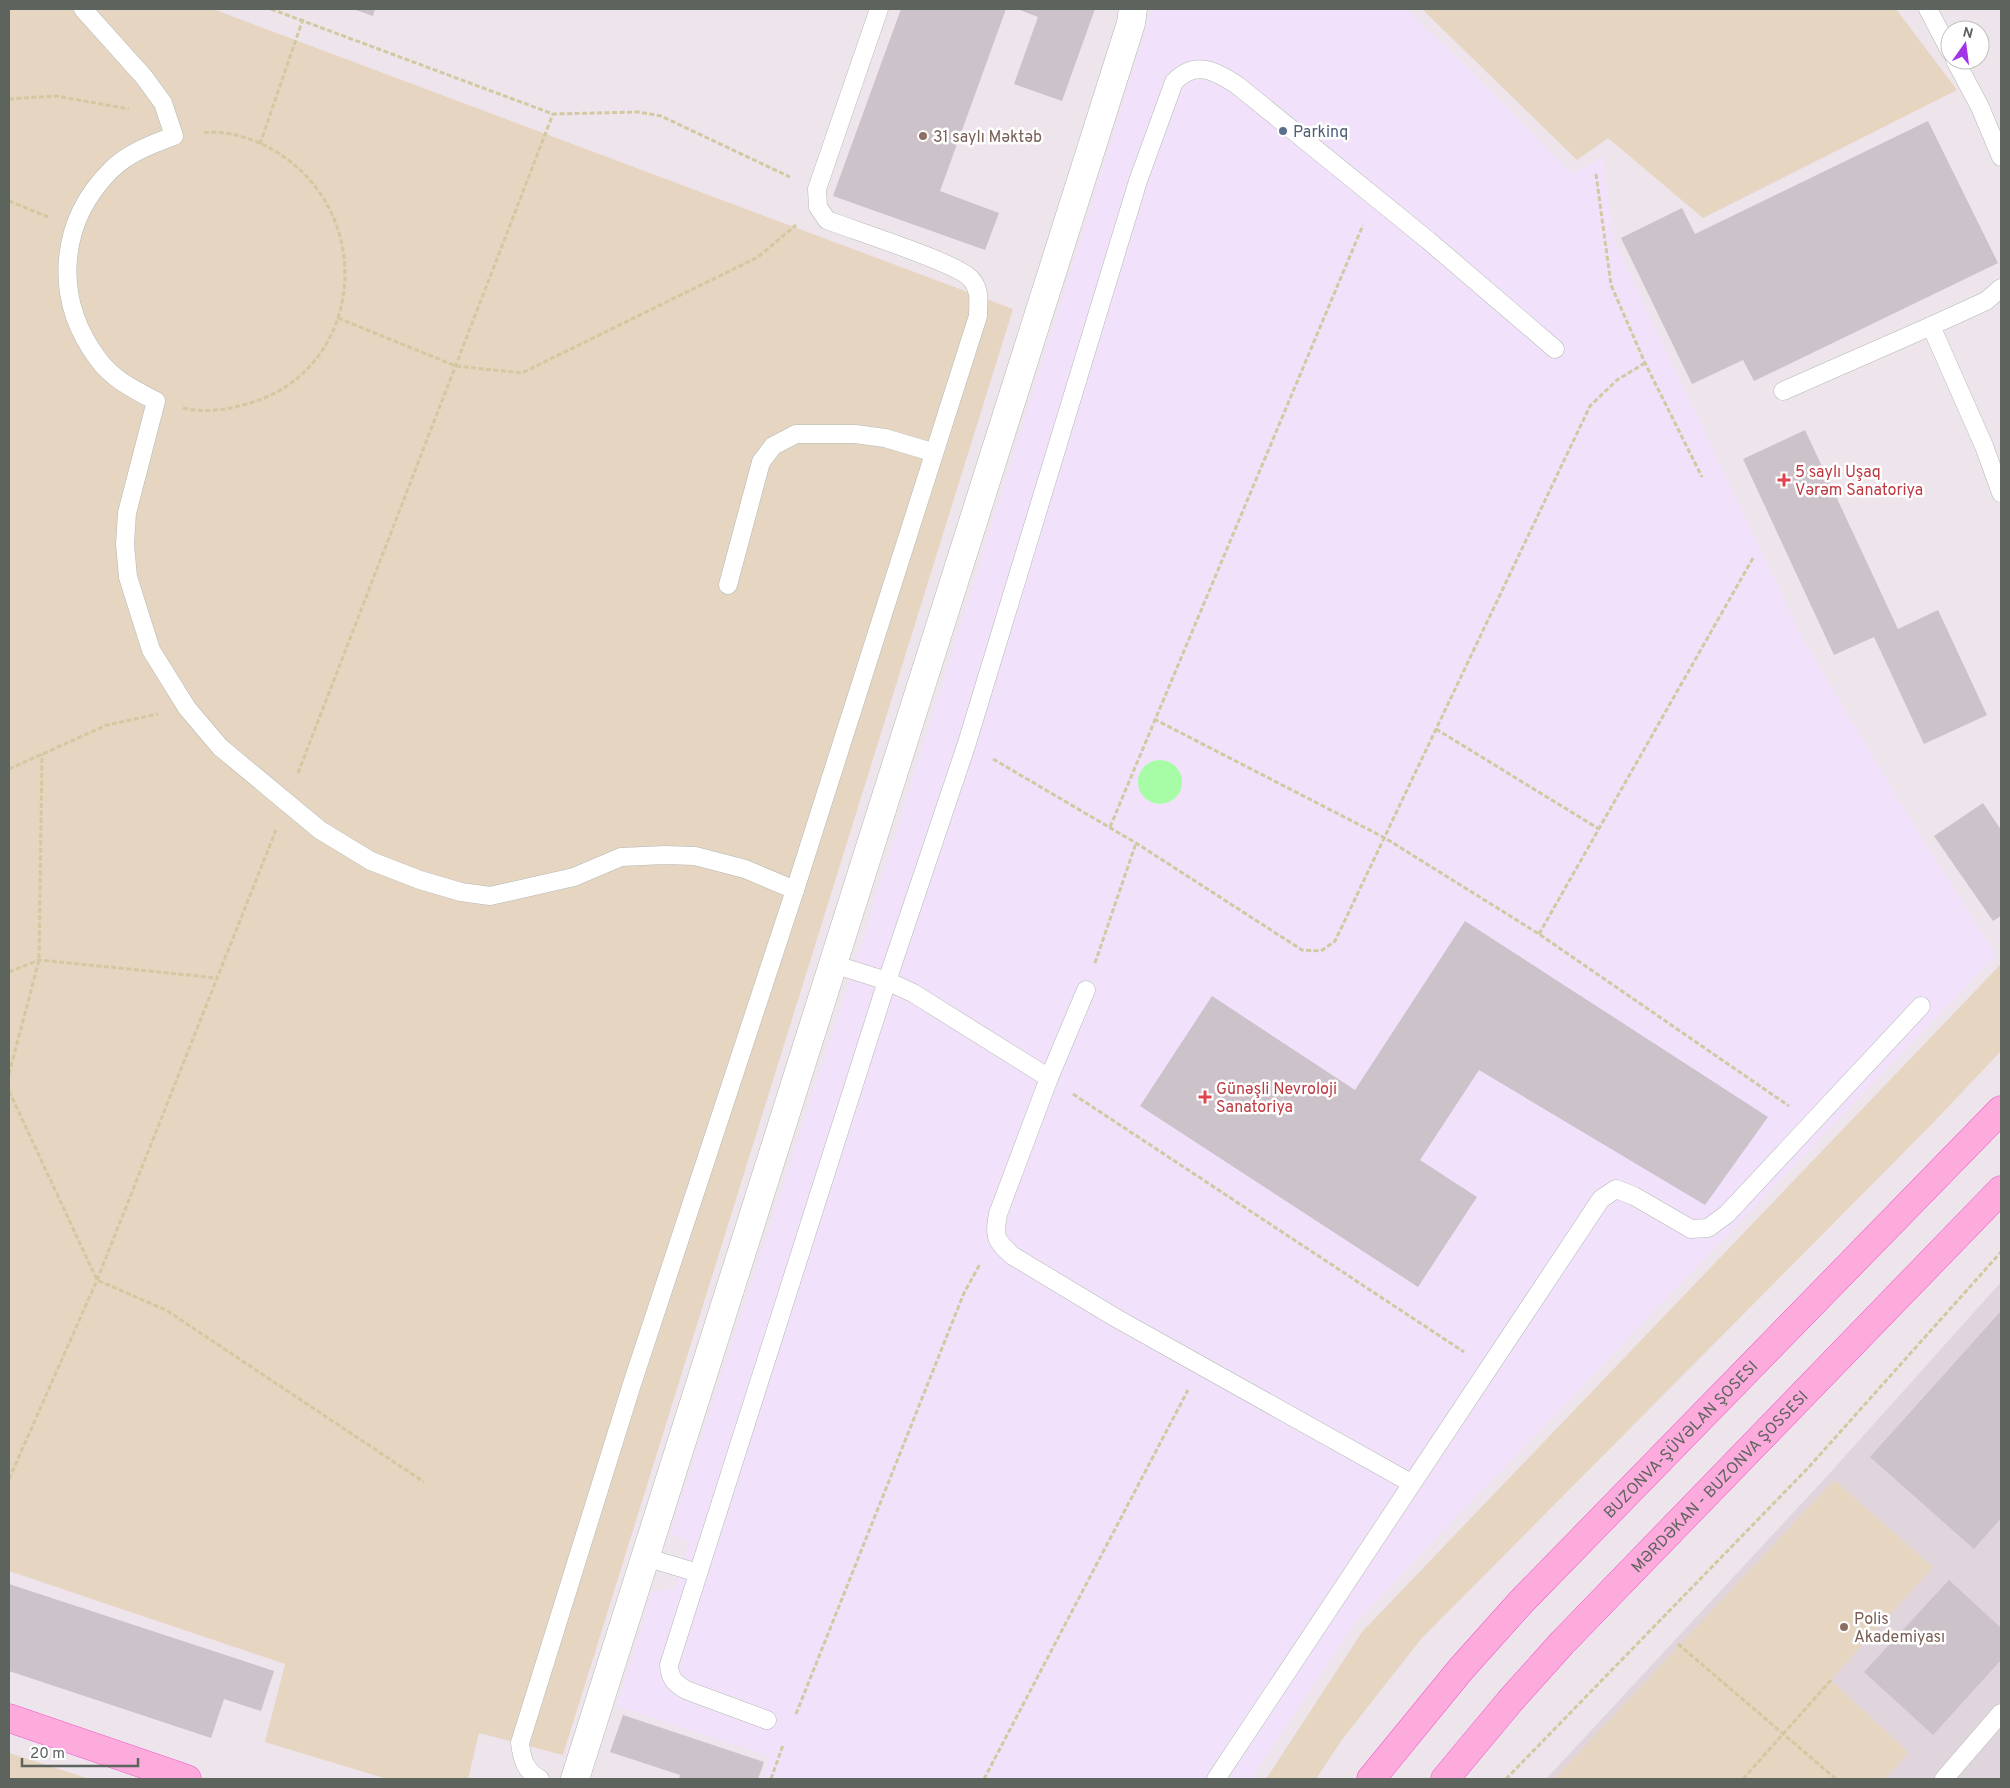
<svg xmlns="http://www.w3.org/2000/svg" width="2010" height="1788" font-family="Overpass,sans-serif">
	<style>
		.education { fill: #e1d5dd }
		.medical { fill: #f1e1fb }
		.green { fill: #e5d5c1 }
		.water { fill: #a7fda5 }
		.building { fill: #ccc2c9 }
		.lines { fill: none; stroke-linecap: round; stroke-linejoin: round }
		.lane-casing { stroke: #b2b9b3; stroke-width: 19 }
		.street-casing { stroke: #b2b9b3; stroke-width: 29 }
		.primary-casing { stroke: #ee5dc7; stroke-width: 29 }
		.path { stroke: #d2c9a1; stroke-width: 3; stroke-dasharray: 5 2.5; stroke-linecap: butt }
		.lane { stroke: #fff; stroke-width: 18 }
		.street { stroke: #fff; stroke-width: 28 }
		.primary { stroke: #fdaadd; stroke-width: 28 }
		.service-dot { fill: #5c6f8a; stroke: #fff; stroke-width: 2 }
		.education-dot { fill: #8d6e63; stroke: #fff; stroke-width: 2 }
		.health-dot { fill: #e0444e; stroke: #fff; stroke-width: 2 }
		.labels { text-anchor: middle; stroke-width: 5; stroke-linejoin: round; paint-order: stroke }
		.service-label { font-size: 16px; fill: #4e5e75; stroke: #fff; text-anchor: start }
		.education-label { font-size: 16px; fill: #785e54; stroke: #fff; text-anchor: start }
		.health-label { font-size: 16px; fill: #be3a42; stroke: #fff; text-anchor: start }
		.street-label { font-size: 16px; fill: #5c645d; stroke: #fff }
	</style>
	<rect width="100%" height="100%" fill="#eee4eb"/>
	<polygon class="education" points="2001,1282 2001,1779 1546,1779 1829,1474"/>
	<polygon class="medical" points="1152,9 1406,9 1461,61 1572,174 1603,157 1615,243 1803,639 1912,822 1996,955 1354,1624 1251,1779 763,1779 769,1756 617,1706 652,1592 675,1588 682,1567 689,1543 670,1533 860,948"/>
	<g class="green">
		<polygon points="9,9 213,9 1013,309 563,1755 479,1733 468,1779 387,1779 265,1742 285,1664 9,1571"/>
		<polygon points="1422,9 1896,9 1957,90 1703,218 1608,138 1577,160"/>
		<polygon points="2001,964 2001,1051 1930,1126 1421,1639 1341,1741 1316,1779 1266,1779 1362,1632"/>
		<polygon points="1834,1480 1933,1567 1831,1680 1909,1753 1885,1779 1554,1779"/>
		<polygon points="9,1753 90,1779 9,1779"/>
	</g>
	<circle class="water" cx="1160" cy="782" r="22"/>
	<g class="building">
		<polygon points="353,9 375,9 373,16"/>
		<polygon points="901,9 1006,9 940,191 999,213 985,250 833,196"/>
		<polygon points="1017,9 1095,9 1062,101 1014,84 1038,17"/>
		<polygon points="1928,121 1998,263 1754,381 1743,360 1692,384 1621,238 1682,208 1695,234"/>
		<polygon points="1805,430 1898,629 1938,610 1987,715 1924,744 1874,637 1834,655 1743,459"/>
		<polygon points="1983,803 2001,830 2001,916 1993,921 1934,836"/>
		<polygon points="1465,921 1768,1117 1705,1205 1479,1070 1420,1160 1477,1197 1418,1287 1140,1106 1212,996 1355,1090"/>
		<polygon points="2001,1311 2001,1518 1974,1549 1870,1457"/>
		<polygon points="1949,1580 2001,1628 2001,1660 1933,1735 1864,1672"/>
		<polygon points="9,1584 274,1671 261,1711 224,1699 211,1738 9,1671"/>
		<polygon points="623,1715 764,1762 758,1779 679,1779 680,1775 610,1752"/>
	</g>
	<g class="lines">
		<defs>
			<g id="lane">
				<path d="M83 9 144 77 163 103 174 136C152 144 128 153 111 170 58 223 53 299 98 359 112 379 135 390 156 401L127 513 125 544 128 577 151 650 187 708 220 747 320 830 371 861 420 880 461 892 490 896 574 877 621 857 665 855 695 856 745 869 795 890"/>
				<polyline points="1928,9 1950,51"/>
				<polyline points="1955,60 1980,107 2001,157"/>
				<polyline points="2001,288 1986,301 1931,326 1984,446 2001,493"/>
				<polyline points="1783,391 1931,326"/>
				<polyline points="728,585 761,462 773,446 796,434 855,434 885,438 932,452"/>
				<polyline points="833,964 887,981 913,993 1049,1078"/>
				<path d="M1086 990 1049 1078 998 1214C994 1237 995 1240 1013 1256L1116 1318 1411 1483"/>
				<polyline points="645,1557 698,1573"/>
				<path d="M767 1720 686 1690C674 1683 670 1678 669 1665L887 981 967 743 1138 181 1174 82C1195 60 1214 70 1237 85L1429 241 1555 349"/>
				<path d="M540 1779C525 1771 522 1759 520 1743L632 1384 795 890 978 316C978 302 981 290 971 279 958 263 853 230 827 220L818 207 817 189 879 9"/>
				<polyline points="1216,1779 1601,1199 1616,1189 1634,1196 1691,1229 1708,1228 1727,1214 1921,1006"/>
				<polyline points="1944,1779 2001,1713"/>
			</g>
			<polyline id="street" points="575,1779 1131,23 1133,9"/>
			<g id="primary">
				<polyline points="9,1718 187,1779"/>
				<path id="s1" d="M1371 1779 1461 1669 1521 1602 2001 1110"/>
				<path id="s2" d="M1445 1779 1510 1701 1562 1643 2001 1190"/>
			</g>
		</defs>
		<use href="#lane" class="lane-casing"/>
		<use href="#street" class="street-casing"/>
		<use href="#primary" class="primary-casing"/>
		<g class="path">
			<polyline points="271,9 553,114 638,112 661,116 790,177"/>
			<polyline points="9,99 56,96 129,109"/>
			<polyline points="260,144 303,19"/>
			<polyline points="1596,174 1611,285 1645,363 1702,477"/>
			<polyline points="9,201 48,217"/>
			<polyline points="338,318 456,366 522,373 758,257 796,225"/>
			<path d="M183 408C202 413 224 410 243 405 358 377 380 228 287 159 264 142 231 129 202 133"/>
			<polyline points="1154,719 1385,838 1539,934 1789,1106"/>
			<polyline points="1436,729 1599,829"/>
			<polyline points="993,759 1136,843 1302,950 1321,951 1335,941 1590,406 1617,380 1645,363"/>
			<polyline points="9,769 107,725 158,714"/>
			<polyline points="298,773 553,114"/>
			<polyline points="1110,827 1363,225"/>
			<polyline points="1539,934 1753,558"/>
			<polyline points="1095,963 1136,843"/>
			<polyline points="9,972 39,960 217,978"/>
			<polyline points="9,1074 39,960 42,754"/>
			<polyline points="9,1091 97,1280 166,1310 424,1482"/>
			<polyline points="1073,1094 1464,1352"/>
			<polyline points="9,1479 97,1280 276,830"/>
			<polyline points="1678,1644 1836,1779"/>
			<polyline points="796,1714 964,1293 980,1264"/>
			<polyline points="771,1779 783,1745"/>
			<polyline points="984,1779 1188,1390"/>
			<polyline points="1506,1779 1808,1468 2001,1252"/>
			<polyline points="1743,1779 1831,1680"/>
		</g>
		<use href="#lane" class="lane"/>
		<use href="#street" class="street"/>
		<use href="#primary" class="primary"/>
	</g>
	<circle class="service-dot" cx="1283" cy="131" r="5"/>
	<g class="education-dot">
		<circle cx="923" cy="136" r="5"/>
		<circle cx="1844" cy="1627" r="5"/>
	</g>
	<g class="health-dot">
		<path d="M1781.5 472.5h5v5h5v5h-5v5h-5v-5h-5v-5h5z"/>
		<path d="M1202.5 1089.5h5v5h5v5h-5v5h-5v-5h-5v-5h5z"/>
	</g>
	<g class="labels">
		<g class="service-label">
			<text x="1293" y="137">Parkinq</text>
		</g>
		<g class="education-label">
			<text x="933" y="142">31 saylı Məktəb</text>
			<text x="1854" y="1624">Polis<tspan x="1854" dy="18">Akademiyası</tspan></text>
		</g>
		<g class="health-label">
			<text x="1795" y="477">5 saylı Uşaq<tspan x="1795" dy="18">Vərəm Sanatoriya</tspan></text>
			<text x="1216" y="1094">Günəşli Nevroloji<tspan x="1216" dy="18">Sanatoriya</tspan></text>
		</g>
		<g class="street-label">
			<text dy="6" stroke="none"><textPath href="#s1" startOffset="460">BUZONVA-ŞÜVƏLAN ŞOSESI</textPath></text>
			<text dy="6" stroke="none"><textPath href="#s2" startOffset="405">MƏRDƏKAN - BUZONVA ŞOSSESI</textPath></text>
		</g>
	</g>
	<rect width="2010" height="1788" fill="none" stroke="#5c645d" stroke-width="20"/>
	<g transform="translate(1965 45) rotate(14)"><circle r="24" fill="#ffffff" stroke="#bec1be"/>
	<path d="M0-4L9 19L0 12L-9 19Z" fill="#a333e6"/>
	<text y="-8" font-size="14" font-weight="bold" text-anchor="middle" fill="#5c645d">N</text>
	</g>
	<path d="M22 1758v8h116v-8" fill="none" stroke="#5c645d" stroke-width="2.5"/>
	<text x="30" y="1758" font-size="15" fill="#5c645d" stroke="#ffffff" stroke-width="4" paint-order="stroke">20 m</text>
</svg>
